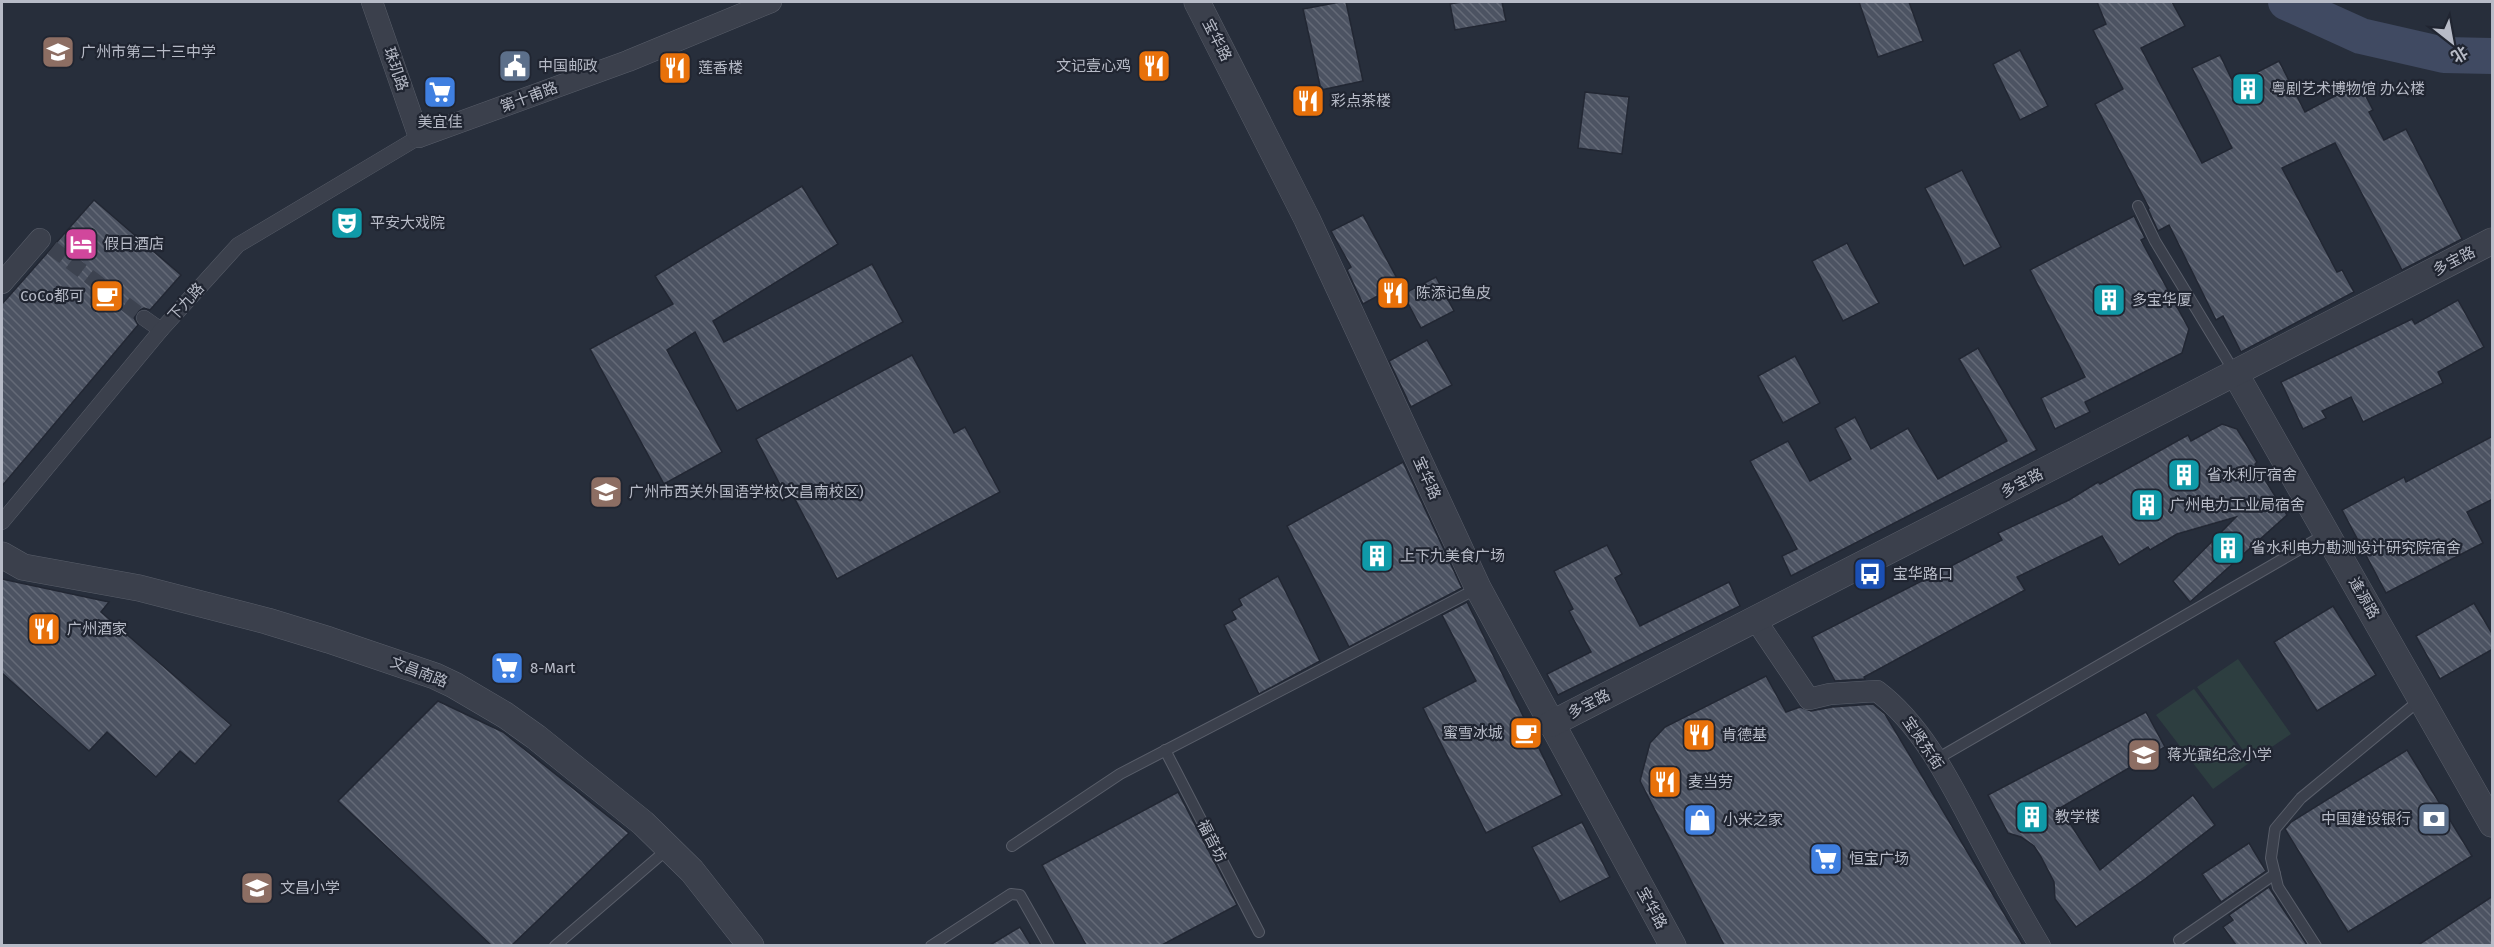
<svg xmlns="http://www.w3.org/2000/svg" width="2494" height="947" font-family="'Fira Sans','Noto Sans SC',sans-serif">
	<style>
		.pitch { fill: #2d3e40 }
		.lines { fill: none; stroke-linecap: round; stroke-linejoin: round }
		.river { stroke: #404a62; stroke-width: 36 }
		.building { fill: url(#building-back-hatch); stroke: #222733; stroke-width: 1.5 }
		.pedestrian-tunnel { stroke: #3d4350; stroke-width: 15; stroke-dasharray: 15 8; stroke-linecap: butt }
		.service-casing { stroke: #595e6a; stroke-width: 12 }
		.pedestrian-casing { stroke: #595e6a; stroke-width: 16 }
		.minor-casing { stroke: #595e6a; stroke-width: 22 }
		.tertiary-casing { stroke: #595e6a; stroke-width: 27 }
		.service { stroke: #3b404c; stroke-width: 10 }
		.pedestrian { stroke: #3b404c; stroke-width: 15 }
		.minor { stroke: #3b404c; stroke-width: 21 }
		.tertiary { stroke: #3b404c; stroke-width: 26 }
		.labels { text-anchor: middle; stroke-width: 4.5; stroke-linejoin: round; paint-order: stroke }
		.street-label { font-size: 15px; fill: #b7bbc7; stroke: #202531 }
		.poi-label { font-size: 15px; fill: #b7bbc7; stroke: #202531; text-anchor: start }
	</style>
	<defs>
		<pattern id="building-back-hatch" width="6" height="6" patternUnits="userSpaceOnUse" patternTransform="scale(1.5)"><rect width="6" height="6" fill="#4c5362"/><path d="M-1 5l2 2M0 0l6 6M5-1l2 2" fill="none" stroke="#646a77"/></pattern>
	</defs>
	<rect width="100%" height="100%" fill="#272e3b"/>
	<g class="pitch">
		<polygon points="2238,659 2291,734 2251,761 2197,687"/>
		<polygon points="2194,689 2249,763 2213,789 2156,715"/>
	</g>
	<g class="lines">
		<polyline class="river" points="2286,2 2361,36 2444,55 2492,56"/>
	</g>
	<g class="building">
		<polygon points="1340,2 1346,2 1363,81 1321,90 1303,9"/>
		<polygon points="1461,2 1502,2 1506,21 1455,30 1450,4"/>
		<polygon points="1859,2 1909,2 1923,41 1878,57"/>
		<polygon points="2097,2 2172,2 2185,26 2141,48 2202,163 2232,148 2192,68 2220,55 2234,84 2279,61 2305,112 2359,83 2373,110 2369,112 2384,140 2406,129 2462,239 2402,270 2335,143 2282,168 2337,272 2342,270 2354,292 2241,352 2223,316 2216,320 2169,225 2158,231 2148,209 2149,208 2095,104 2123,89 2093,30 2106,24"/>
		<polygon points="2020,50 2048,106 2020,120 1993,64"/>
		<polygon points="1585,92 1629,97 1622,154 1578,148"/>
		<polygon points="1962,170 2001,247 1964,266 1925,188"/>
		<polygon points="802,186 838,244 713,321 724,342 872,264 903,322 737,411 695,332 667,350 722,452 664,484 590,349 673,304 655,276"/>
		<polygon points="94,200 181,275 150,310 144,308 136,312 134,318 138,325 2,486 2,304"/>
		<polygon points="1363,215 1400,284 1363,304 1347,270 1351,267 1331,231"/>
		<polygon points="2134,216 2145,238 2141,240 2189,329 2182,353 2085,402 2090,412 2055,429 2041,398 2085,377 2030,270"/>
		<polygon points="1847,243 1879,303 1843,321 1812,261"/>
		<polygon points="1436,277 1454,311 1421,328 1403,294"/>
		<polygon points="2458,300 2484,347 2438,372 2443,383 2363,422 2351,397 2322,411 2326,418 2303,429 2281,382 2412,319 2415,324"/>
		<polygon points="1427,340 1452,385 1411,407 1389,361"/>
		<polygon points="1978,348 2037,450 1791,576 1782,556 1797,549 1750,461 1788,441 1810,481 1851,459 1835,428 1855,417 1871,449 1908,428 1938,479 2007,441 1959,359"/>
		<polygon points="912,355 954,433 965,427 1000,492 837,579 790,490 784,492 756,439"/>
		<polygon points="1795,356 1820,403 1783,423 1758,376"/>
		<polygon points="2222,424 2237,429 2257,462 2255,464 2287,515 2190,602 2173,581 2236,517 2177,534 2150,550 2148,547 2119,565 2102,536 2017,577 2025,590 1864,677 1865,679 1835,681 1812,637 2002,540 1998,533 2069,500 2098,482 2100,484 2188,435 2191,441"/>
		<polygon points="2493,436 2493,499 2467,512 2483,543 2386,593 2342,510 2404,477 2406,482"/>
		<polygon points="1403,462 1462,588 1349,647 1287,526"/>
		<polygon points="1607,545 1622,574 1615,578 1640,626 1729,582 1740,606 1558,695 1547,674 1591,652 1569,611 1573,609 1554,571"/>
		<polygon points="1278,576 1320,661 1259,694 1224,625 1236,619 1232,611 1242,605 1239,599"/>
		<polygon points="2,579 109,602 101,612 231,725 195,764 180,751 156,777 107,732 89,751 2,673"/>
		<polygon points="1467,602 1562,795 1486,833 1423,708 1476,681 1442,615"/>
		<polygon points="2474,603 2493,635 2493,649 2440,679 2416,636"/>
		<polygon points="2333,606 2376,675 2317,711 2274,642"/>
		<polygon points="1766,676 1786,712 1800,707 1811,711 1832,707 1873,704 1885,714 2023,945 1724,945 1640,781 1650,743 1665,727"/>
		<polygon points="438,701 503,732 629,833 512,945 491,945 338,801"/>
		<polygon points="2146,712 2165,747 2060,808 2100,870 2193,795 2215,825 2145,879 2076,927 2055,899 2054,882 2041,857 2034,846 2021,837 2008,833 1988,795"/>
		<polygon points="2407,750 2472,856 2348,932 2285,829 2291,822"/>
		<polygon points="1178,792 1237,905 1162,945 1086,945 1042,865"/>
		<polygon points="1582,822 1610,877 1560,902 1532,847"/>
		<polygon points="2249,843 2266,871 2221,902 2202,874"/>
		<polygon points="2269,887 2279,903 2307,945 2236,945 2223,927 2233,920 2229,915"/>
		<polygon points="2493,896 2493,945 2418,945"/>
		<polygon points="1020,927 1031,945 990,945"/>
	</g>
	<g class="lines">
		<polyline class="pedestrian-tunnel" points="52,248 144,318"/>
		<defs>
			<g id="service">
				<polyline points="2138,206 2155,241 2235,373"/>
				<polyline points="1165,750 1259,932"/>
				<polyline points="1935,760 2326,534"/>
				<polyline points="1012,846 1120,774 1478,588"/>
				<polyline points="2179,940 2275,874"/>
				<polyline points="555,946 670,847"/>
				<polyline points="931,946 1011,894 1020,895 1049,946"/>
				<polyline points="2316,946 2278,887 2271,858 2275,829 2301,798 2421,699"/>
			</g>
			<g id="pedestrian">
				<polyline points="144,318 161,330"/>
				<polyline points="2,522 161,330 238,245 419,137"/>
			</g>
			<g id="minor">
				<polyline points="372,2 419,137 628,61 771,2"/>
				<polyline points="2,283 40,239"/>
				<path d="M1755 619 1809 699 1830 694 1877 691C1923 726 1950 782 1977 833 1997 871 2018 909 2040 946"/>
			</g>
			<g id="tertiary">
				<polyline points="1197,2 1307,219 1478,588 1673,946"/>
				<polyline points="2235,373 2492,824"/>
				<polyline points="2,555 23,567 139,588 267,621 329,640 435,676 454,685 505,715 536,737 643,823 692,871 751,946"/>
				<polyline points="1551,724 2492,241"/>
			</g>
		</defs>
		<use href="#service" class="service-casing"/>
		<use href="#pedestrian" class="pedestrian-casing"/>
		<use href="#minor" class="minor-casing"/>
		<use href="#tertiary" class="tertiary-casing"/>
		<use href="#service" class="service"/>
		<use href="#pedestrian" class="pedestrian"/>
		<use href="#minor" class="minor"/>
		<use href="#tertiary" class="tertiary"/>
	</g>
	<defs>
		<symbol id="school-square" viewBox="-11 -11 22 22"><rect x="-9" y="-9" width="18" height="18" rx="4" fill="#8d6e63" stroke="#202531"/><path d="M0-5L7-2L0 1L-7-2ZM-4 1L0 2.5L4 1V4Q0 6-4 4Z" fill="#fff"/></symbol>
		<symbol id="civic-square" viewBox="-11 -11 22 22"><rect x="-9" y="-9" width="18" height="18" rx="4" fill="#5c6f8a" stroke="#202531"/><path d="M-.6-6.5H3V-4.5H.6V-3L4-1V1h2V6H-6V1h2V-1L-.6-3ZM-1.2 2.5V6h2.4V2.5Z" fill="#fff"/></symbol>
		<symbol id="restaurant-square" viewBox="-11 -11 22 22"><rect x="-9" y="-9" width="18" height="18" rx="4" fill="#e8710a" stroke="#202531"/><path d="M-5-6h1v4h1v-4h1v4h1v-4h1v5L-1.5 .5V6h-2V.5L-5-1ZM5-6V6H3V1.5H1.5Q1.5-4 5-6Z" fill="#fff"/></symbol>
		<symbol id="building-square" viewBox="-11 -11 22 22"><rect x="-9" y="-9" width="18" height="18" rx="4" fill="#0f9aa8" stroke="#202531"/><path d="M-4-6H4V6H1V3H-1V6H-4ZM-2.5-4.3h1.7v1.8h-1.7ZM.8-4.3h1.7v1.8H.8ZM-2.5-1h1.7V.8h-1.7ZM.8-1h1.7V.8H.8Z" fill="#fff"/></symbol>
		<symbol id="supermarket-square" viewBox="-11 -11 22 22"><rect x="-9" y="-9" width="18" height="18" rx="4" fill="#3f7fe0" stroke="#202531"/><path d="M-6-5.5h2.5l.6 2H6L4.5 2H-2.5L-4.4-4H-6ZM-1.5 3.2a1.3 1.3 0 1 0 .1 0ZM3 3.2a1.3 1.3 0 1 0 .1 0Z" fill="#fff"/></symbol>
		<symbol id="theatre-square" viewBox="-11 -11 22 22"><rect x="-9" y="-9" width="18" height="18" rx="4" fill="#0f9aa8" stroke="#202531"/><path d="M-5-5.5Q0-4 5-5.5V0Q5 5 0 6Q-5 5-5 0ZM-3.3-2.5H-1v1.5H-3.3ZM1-2.5H3.3v1.5H1ZM-2.8 1Q0 5.5 2.8 1Z" fill="#fff"/></symbol>
		<symbol id="hotel-square" viewBox="-11 -11 22 22"><rect x="-9" y="-9" width="18" height="18" rx="4" fill="#d1479c" stroke="#202531"/><path d="M-6-4.5h1.5V1H6V5H4.5V3h-9V5H-6ZM-4 0a1.8 1.8 0 1 1 3.6 0ZM.5 0V-2.5h3Q6-2.5 6 0Z" fill="#fff"/></symbol>
		<symbol id="cafe-square" viewBox="-11 -11 22 22"><rect x="-9" y="-9" width="18" height="18" rx="4" fill="#e8710a" stroke="#202531"/><path d="M-5.5-4.5H6V0H3Q3 3.5 0 3.5H-2.5Q-5.5 3.5-5.5 0ZM3-3.2v2h1.7v-2ZM-6 4.5H4V6H-6Z" fill="#fff"/></symbol>
		<symbol id="bus-square" viewBox="-11 -11 22 22"><rect x="-9" y="-9" width="18" height="18" rx="4" fill="#1a4fb4" stroke="#202531"/><path d="M-5-6H5V4H4V6H2V4H-2V6H-4V4H-5ZM-3.5-4V0h7V-4ZM-3.5 1.2v1.5H-2V1.2ZM2 1.2v1.5H3.5V1.2Z" fill="#fff"/></symbol>
		<symbol id="bank-square" viewBox="-11 -11 22 22"><rect x="-9" y="-9" width="18" height="18" rx="4" fill="#5c6f8a" stroke="#202531"/><path d="M-6-4H6V4H-6ZM0-2.3a2.3 2.3 0 1 0 0 4.6a2.3 2.3 0 1 0 0-4.6Z" fill="#fff"/></symbol>
		<symbol id="shop-square" viewBox="-11 -11 22 22"><rect x="-9" y="-9" width="18" height="18" rx="4" fill="#3f7fe0" stroke="#202531"/><path d="M-5-2.5h2.3a2.7 3.5 0 0 1 5.4 0H5L5.5 6h-11ZM-1.5-2.5h3a1.5 2.3 0 0 0-3 0Z" fill="#fff"/></symbol>
	</defs>
	<g fill-rule="evenodd">
		<use href="#school-square" x="39" y="33" width="38" height="38"/>
		<use href="#civic-square" x="496" y="47" width="38" height="38"/>
		<use href="#restaurant-square" x="1135" y="47" width="38" height="38"/>
		<use href="#restaurant-square" x="656" y="49" width="38" height="38"/>
		<use href="#building-square" x="2229" y="70" width="38" height="38"/>
		<use href="#supermarket-square" x="421" y="73" width="38" height="38"/>
		<use href="#restaurant-square" x="1289" y="82" width="38" height="38"/>
		<use href="#theatre-square" x="328" y="204" width="38" height="38"/>
		<use href="#hotel-square" x="62" y="225" width="38" height="38"/>
		<use href="#restaurant-square" x="1374" y="274" width="38" height="38"/>
		<use href="#cafe-square" x="88" y="277" width="38" height="38"/>
		<use href="#building-square" x="2090" y="281" width="38" height="38"/>
		<use href="#building-square" x="2165" y="456" width="38" height="38"/>
		<use href="#school-square" x="587" y="473" width="38" height="38"/>
		<use href="#building-square" x="2128" y="486" width="38" height="38"/>
		<use href="#building-square" x="2209" y="529" width="38" height="38"/>
		<use href="#building-square" x="1358" y="537" width="38" height="38"/>
		<use href="#bus-square" x="1851" y="555" width="38" height="38"/>
		<use href="#restaurant-square" x="25" y="610" width="38" height="38"/>
		<use href="#supermarket-square" x="488" y="649" width="38" height="38"/>
		<use href="#cafe-square" x="1507" y="714" width="38" height="38"/>
		<use href="#restaurant-square" x="1680" y="716" width="38" height="38"/>
		<use href="#school-square" x="2125" y="736" width="38" height="38"/>
		<use href="#restaurant-square" x="1646" y="763" width="38" height="38"/>
		<use href="#building-square" x="2013" y="798" width="38" height="38"/>
		<use href="#bank-square" x="2415" y="800" width="38" height="38"/>
		<use href="#shop-square" x="1681" y="801" width="38" height="38"/>
		<use href="#supermarket-square" x="1807" y="840" width="38" height="38"/>
		<use href="#school-square" x="238" y="869" width="38" height="38"/>
	</g>
	<g class="labels">
		<g class="street-label">
			<text transform="translate(1217 40) rotate(63)" y="5">宝华路</text>
			<text transform="translate(396 69) rotate(71)" y="5">珠玑路</text>
			<text transform="translate(529 97) rotate(-20)" y="5">第十甫路</text>
			<text transform="translate(2454 261) rotate(-27)" y="5">多宝路</text>
			<text transform="translate(186 302) rotate(-48)" y="5">下九路</text>
			<text transform="translate(1427 478) rotate(66)" y="5">宝华路</text>
			<text transform="translate(2022 483) rotate(-27)" y="5">多宝路</text>
			<text transform="translate(2364 598) rotate(60)" y="5">逢源路</text>
			<text transform="translate(419 672) rotate(21)" y="5">文昌南路</text>
			<text transform="translate(1589 704) rotate(-27)" y="5">多宝路</text>
			<text transform="translate(1923 743) rotate(56)" y="5">宝贤东街</text>
			<text transform="translate(1212 841) rotate(63)" y="5">福音坊</text>
			<text transform="translate(1652 908) rotate(61)" y="5">宝华路</text>
		</g>
		<g class="poi-label">
			<text x="81" y="57">广州市第二十三中学</text>
			<text x="538" y="71">中国邮政</text>
			<text x="1131" y="71" text-anchor="end">文记壹心鸡</text>
			<text x="698" y="73">莲香楼</text>
			<text x="2271" y="94">粤剧艺术博物馆 办公楼</text>
			<text x="1331" y="106">彩点茶楼</text>
			<text x="440" y="127" text-anchor="middle">美宜佳</text>
			<text x="370" y="228">平安大戏院</text>
			<text x="104" y="249">假日酒店</text>
			<text x="1416" y="298">陈添记鱼皮</text>
			<text x="84" y="301" text-anchor="end">CoCo都可</text>
			<text x="2132" y="305">多宝华厦</text>
			<text x="2207" y="480">省水利厅宿舍</text>
			<text x="629" y="497">广州市西关外国语学校(文昌南校区)</text>
			<text x="2170" y="510">广州电力工业局宿舍</text>
			<text x="2251" y="553">省水利电力勘测设计研究院宿舍</text>
			<text x="1400" y="561">上下九美食广场</text>
			<text x="1893" y="579">宝华路口</text>
			<text x="67" y="634">广州酒家</text>
			<text x="530" y="673">8-Mart</text>
			<text x="1503" y="738" text-anchor="end">蜜雪冰城</text>
			<text x="1722" y="740">肯德基</text>
			<text x="2167" y="760">蒋光鼐纪念小学</text>
			<text x="1688" y="787">麦当劳</text>
			<text x="2055" y="822">教学楼</text>
			<text x="2411" y="824" text-anchor="end">中国建设银行</text>
			<text x="1723" y="825">小米之家</text>
			<text x="1849" y="864">恒宝广场</text>
			<text x="280" y="893">文昌小学</text>
		</g>
	</g>
	<rect width="2494" height="947" fill="none" stroke="#b7bbc7" stroke-width="6"/>
	<g transform="translate(2452 42) rotate(149)" stroke="#202531" stroke-width="4.5" paint-order="stroke">
	<path d="M0-4.5L10 22L0 15L-10 22Z" fill="#b7bbc7"/>
	<text y="-9" font-size="16" font-weight="bold" text-anchor="middle" fill="#b7bbc7">北</text>
	</g>
</svg>
